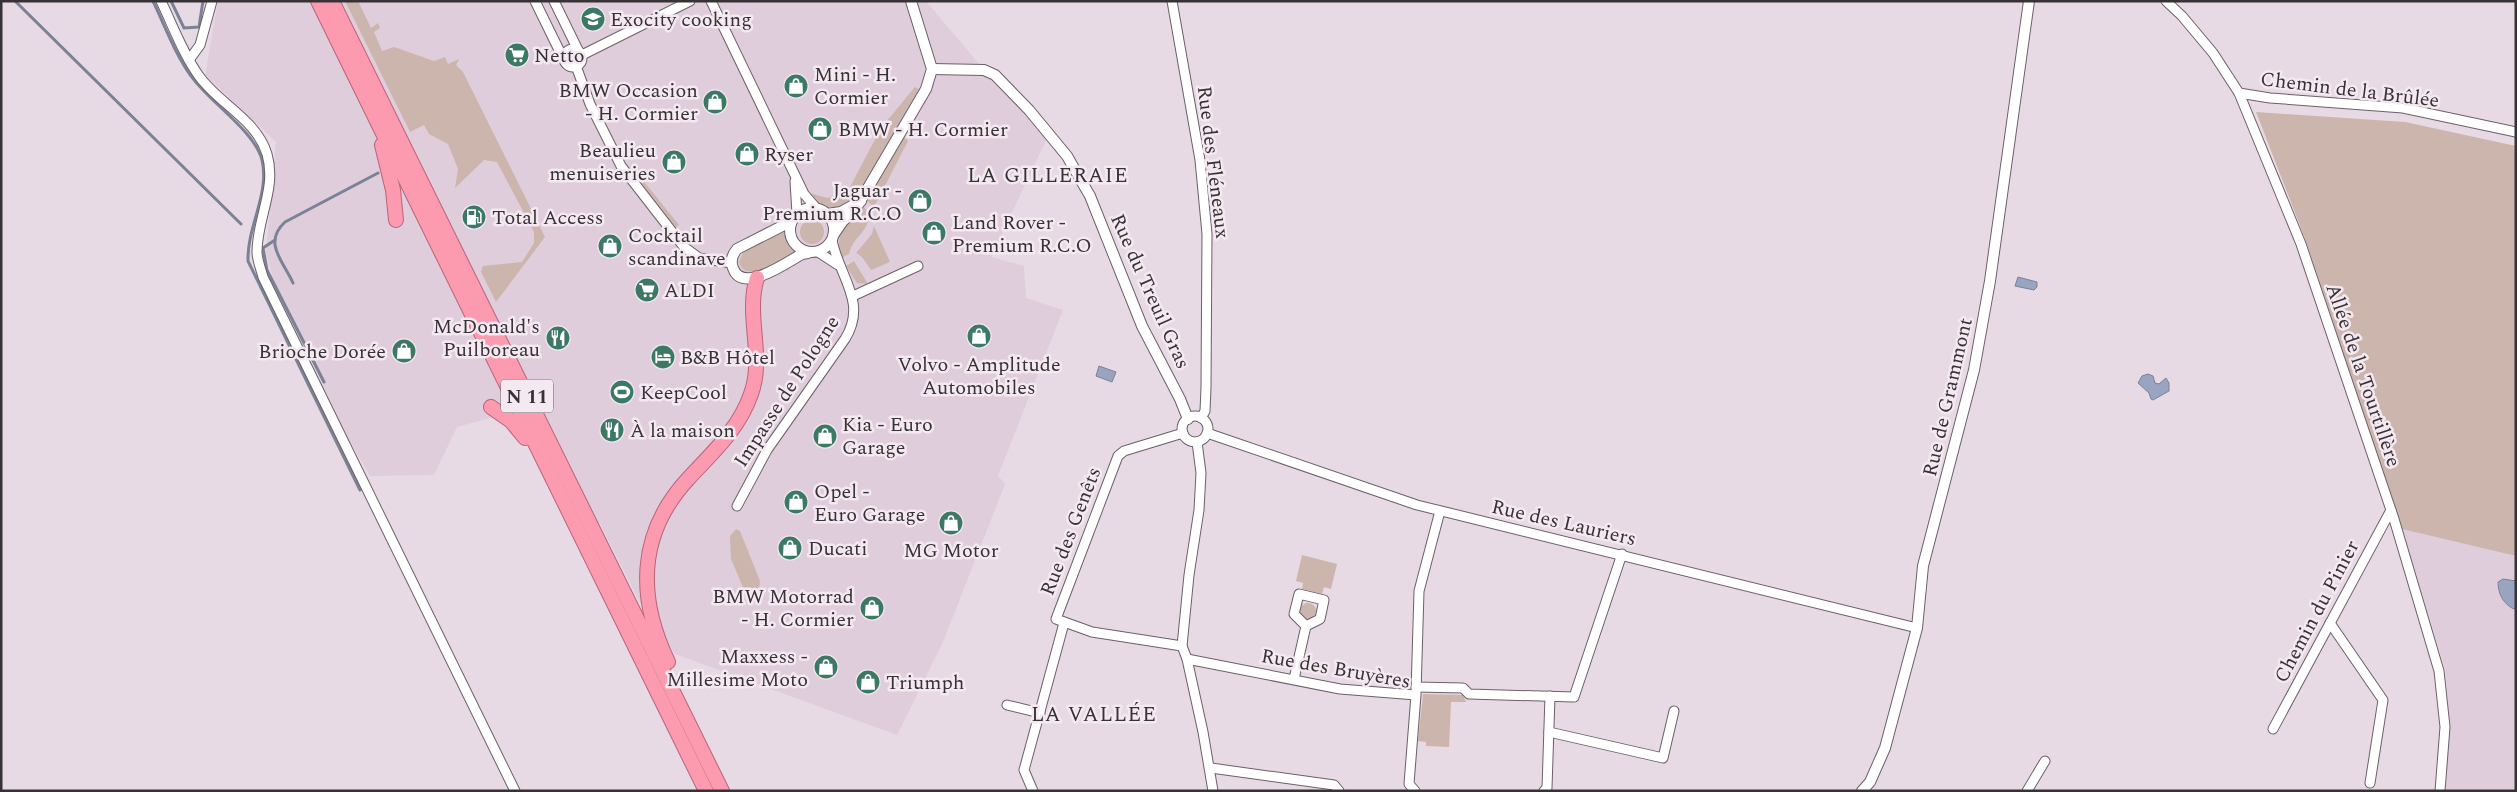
<svg xmlns="http://www.w3.org/2000/svg" width="2517" height="792" font-family="Spectral,serif">
	<style>
		.built { fill: #e0cddb }
		.green { fill: #ccb5ad }
		.water { fill: #99a4c0; stroke: #7b8296 }
		.lines { fill: none; stroke-linecap: round; stroke-linejoin: round }
		.stream { stroke: #7b8296; stroke-width: 3 }
		.minor-casing { stroke: #6b6068; stroke-width: 11 }
		.tertiary-casing { stroke: #6b6068; stroke-width: 12 }
		.trunk-casing { stroke: #b76577; stroke-width: 16 }
		.minor { stroke: #fff; stroke-width: 9 }
		.tertiary { stroke: #fff; stroke-width: 10 }
		.trunk { stroke: #fc9aaf; stroke-width: 14 }
		.labels { text-anchor: middle; stroke-width: 5; stroke-linejoin: round; paint-order: stroke }
		.shield { fill: #f4e8f1; stroke: #6f696d; stroke-width: 1 }
		.shield-label { font-size: 19px; font-weight: bold; fill: #363235 }
		.poi-label { font-size: 20px; fill: #363235; stroke: #f4e8f1; text-anchor: start }
		.street-label { font-size: 20px; fill: #363235; stroke: #f4e8f1 }
		.neighbourhood-label { font-size: 21px; letter-spacing: 1px; fill: #363235; stroke: #f4e8f1 }
	</style>
	<rect width="100%" height="100%" fill="#e7dae4"/>
	<g class="built">
		<polygon points="218,1 926,1 984,70 1049,134 991,257 1024,266 1026,298 1063,310 998,476 1005,484 943,642 897,735 675,654 640,603 600,524 550,453 497,416 457,427 434,475 370,476 291,340 266,253 276,142 205,75"/>
		<polygon points="2402,529 2516,556 2516,791 2445,791 2450,729 2445,669"/>
	</g>
	<g class="green">
		<polygon points="345,1 358,1 371,28 378,23 380,28 374,32 382,51 394,47 434,61 445,57 448,64 459,59 456,65 463,72 545,237 496,302 481,272 483,266 522,262 534,243 534,232 497,162 484,160 455,188 458,169 448,144 429,134 424,125 410,132"/>
		<polygon points="915,87 919,89 858,194 850,187 881,128"/>
		<polygon points="2256,112 2405,122 2516,146 2516,556 2402,529 2306,241"/>
		<polygon points="903,136 908,141 874,207 867,201"/>
		<polygon points="641,178 679,225 676,227 643,185"/>
		<polygon points="846,190 856,198 837,209 816,203 809,193 828,198"/>
		<path d="M864 207 869 213C869 233 853 236 849 254L841 258C833 230 848 226 864 207Z"/>
		<circle cx="812" cy="232" r="12"/>
		<polygon points="874,226 890,262 871,270 862,257 856,253 872,234"/>
		<path d="M785 230 788 244 795 252C782 259 745 286 739 262L743 252Z"/>
		<polygon points="854,261 868,284 857,283 846,266"/>
		<polygon points="736,529 740,531 760,581 759,590 755,593 745,592 731,559 730,536"/>
		<polygon points="1302,555 1337,564 1331,589 1324,587 1322,594 1302,589 1303,583 1296,581"/>
		<circle cx="1308" cy="611" r="8"/>
		<polygon points="1423,694 1463,695 1466,702 1451,702 1449,747 1426,746 1426,742 1418,741"/>
	</g>
	<g class="water">
		<polygon points="2018,277 2037,282 2037,287 2034,290 2015,286"/>
		<polygon points="1099,366 1116,372 1112,382 1096,376"/>
		<polygon points="2148,374 2153,376 2155,383 2159,384 2166,378 2169,383 2169,391 2153,400 2151,399 2149,393 2138,383 2142,376"/>
		<path d="M2503 579 2516 581V610C2504 605 2498 595 2498 582Z"/>
	</g>
	<g class="lines">
		<g class="stream">
			<polyline points="15,1 241,224"/>
			<path d="M153 1C165 26 175 54 191 76 209 102 255 131 262 160 270 194 247 226 248 261L360 490"/>
			<polyline points="171,1 184,28 199,27 203,1"/>
			<polyline points="275,240 263,248 267,270 324,382"/>
			<path d="M293 283C284 262 262 243 285 222L378 173"/>
		</g>
		<defs>
			<g id="minor">
				<path d="M161 1C173 26 183 54 199 76 219 104 257 120 267 154 277 188 257 218 257 252 257 260 261 269 263 277L515 791"/>
				<polyline points="535,1 560,52 565,55"/>
				<polyline points="554,1 578,50"/>
				<polyline points="711,1 804,194 817,209"/>
				<polyline points="1172,1 1200,160 1207,234 1206,388 1205,411 1201,418"/>
				<polyline points="2166,1 2182,16 2213,53 2239,93 2301,244 2394,519 2439,671 2445,727 2440,791"/>
				<circle cx="573" cy="58" r="9"/>
				<polyline points="582,55 690,1"/>
				<polyline points="189,60 200,45 212,1"/>
				<polyline points="576,66 590,104 621,166 684,247 699,258 732,263"/>
				<polyline points="2239,93 2270,98 2403,108 2516,132"/>
				<polyline points="795,181 797,214"/>
				<polyline points="818,252 838,265"/>
				<polyline points="853,296 918,266"/>
				<circle cx="1195" cy="429" r="13"/>
				<polyline points="1207,433 1417,505 1917,628"/>
				<polyline points="1197,442 1201,473 1199,510 1189,575 1182,646 1187,659 1203,732 1213,791"/>
				<path d="M737 506 767 450 845 339C868 302 839 277 832 240"/>
				<polyline points="2330,623 2383,700 2370,783"/>
				<polyline points="1182,646 1092,632 1056,619 1118,456 1124,451 1183,433"/>
				<polyline points="1187,659 1340,689 1416,695 1409,784 1415,791"/>
				<polyline points="1294,679 1306,626 1320,619 1324,600 1299,594 1294,614 1306,626"/>
				<polyline points="1416,687 1463,688 1469,694 1574,697 1622,554"/>
				<polyline points="1416,693 1419,591 1440,511"/>
				<polyline points="1007,705 1040,713"/>
				<polyline points="2273,729 2391,510"/>
				<polyline points="1549,732 1663,758 1674,711"/>
				<polyline points="1211,768 1334,785 1339,791"/>
				<polyline points="1033,791 1024,770 1064,623"/>
				<polyline points="1544,791 1547,788 1550,696"/>
				<polyline points="2027,791 2045,761"/>
			</g>
			<g id="tertiary">
				<polyline points="932,69 984,70 995,75 1029,110 1067,156 1090,196 1142,326 1180,399 1188,419"/>
				<circle cx="812" cy="230" r="22"/>
				<polyline points="827,214 841,212 861,201"/>
				<path d="M792 221 737 249C732 255 730 261 733 268 742 295 787 262 802 254L808 253"/>
				<polyline points="834,234 843,221 855,210 926,89 932,69 911,1"/>
				<polyline points="1862,791 1870,782 1885,748 1917,628 1923,566 1974,370 1990,281 2029,1"/>
			</g>
			<g id="trunk">
				<polyline points="318,1 706,791"/>
				<polyline points="332,1 722,791"/>
				<polyline points="382,145 393,190 396,220"/>
				<polyline points="491,407 511,421 525,438"/>
				<path d="M668 662C637 597 638 533 688 479 713 452 739 429 751 394 765 356 745 315 757 278"/>
			</g>
		</defs>
		<use href="#minor" class="minor-casing"/>
		<use href="#tertiary" class="tertiary-casing"/>
		<use href="#trunk" class="trunk-casing"/>
		<use href="#minor" class="minor"/>
		<use href="#tertiary" class="tertiary"/>
		<use href="#trunk" class="trunk"/>
	</g>
	<defs>
		<symbol id="school-disc" viewBox="-11 -11 22 22"><circle r="9.5" fill="#3c7965" stroke="#f4e8f1"/><path d="M0-5L7-2L0 1L-7-2ZM-4 1L0 2.5L4 1V4Q0 6-4 4Z" fill="#fff"/></symbol>
		<symbol id="supermarket-disc" viewBox="-11 -11 22 22"><circle r="9.5" fill="#3c7965" stroke="#f4e8f1"/><path d="M-6-5.5h2.5l.6 2H6L4.5 2H-2.5L-4.4-4H-6ZM-1.5 3.2a1.3 1.3 0 1 0 .1 0ZM3 3.2a1.3 1.3 0 1 0 .1 0Z" fill="#fff"/></symbol>
		<symbol id="shop-disc" viewBox="-11 -11 22 22"><circle r="9.5" fill="#3c7965" stroke="#f4e8f1"/><path d="M-5-2.5h2.3a2.7 3.5 0 0 1 5.4 0H5L5.5 6h-11ZM-1.5-2.5h3a1.5 2.3 0 0 0-3 0Z" fill="#fff"/></symbol>
		<symbol id="fuel-disc" viewBox="-11 -11 22 22"><circle r="9.5" fill="#3c7965" stroke="#f4e8f1"/><path d="M-5.5-6h7V0h2V4h1.3V-2.5L3-4.5l.8-.8L6-3V5H2.5V1h-1V6h-7ZM-4.2-4.7v3.2H.2V-4.7Z" fill="#fff"/></symbol>
		<symbol id="restaurant-disc" viewBox="-11 -11 22 22"><circle r="9.5" fill="#3c7965" stroke="#f4e8f1"/><path d="M-5-6h1v4h1v-4h1v4h1v-4h1v5L-1.5 .5V6h-2V.5L-5-1ZM5-6V6H3V1.5H1.5Q1.5-4 5-6Z" fill="#fff"/></symbol>
		<symbol id="hotel-disc" viewBox="-11 -11 22 22"><circle r="9.5" fill="#3c7965" stroke="#f4e8f1"/><path d="M-6-4.5h1.5V1H6V5H4.5V3h-9V5H-6ZM-4 0a1.8 1.8 0 1 1 3.6 0ZM.5 0V-2.5h3Q6-2.5 6 0Z" fill="#fff"/></symbol>
		<symbol id="stadium-disc" viewBox="-11 -11 22 22"><circle r="9.5" fill="#3c7965" stroke="#f4e8f1"/><path d="M0-5a6.5 5 0 1 0 0 10a6.5 5 0 1 0 0-10ZM-3.5-1.8h7v3.6h-7Z" fill="#fff"/></symbol>
	</defs>
	<g fill-rule="evenodd">
		<use href="#school-disc" x="579" y="5" width="28" height="28"/>
		<use href="#supermarket-disc" x="503" y="41" width="28" height="28"/>
		<use href="#shop-disc" x="782" y="72" width="28" height="28"/>
		<use href="#shop-disc" x="701" y="88" width="28" height="28"/>
		<use href="#shop-disc" x="806" y="115" width="28" height="28"/>
		<use href="#shop-disc" x="733" y="140" width="28" height="28"/>
		<use href="#shop-disc" x="660" y="148" width="28" height="28"/>
		<use href="#shop-disc" x="906" y="187" width="28" height="28"/>
		<use href="#fuel-disc" x="460" y="203" width="28" height="28"/>
		<use href="#shop-disc" x="920" y="219" width="28" height="28"/>
		<use href="#shop-disc" x="596" y="232" width="28" height="28"/>
		<use href="#supermarket-disc" x="633" y="276" width="28" height="28"/>
		<use href="#shop-disc" x="965" y="322" width="28" height="28"/>
		<use href="#restaurant-disc" x="544" y="324" width="28" height="28"/>
		<use href="#shop-disc" x="390" y="337" width="28" height="28"/>
		<use href="#hotel-disc" x="649" y="343" width="28" height="28"/>
		<use href="#stadium-disc" x="608" y="378" width="28" height="28"/>
		<use href="#restaurant-disc" x="598" y="416" width="28" height="28"/>
		<use href="#shop-disc" x="811" y="422" width="28" height="28"/>
		<use href="#shop-disc" x="782" y="488" width="28" height="28"/>
		<use href="#shop-disc" x="937" y="509" width="28" height="28"/>
		<use href="#shop-disc" x="776" y="534" width="28" height="28"/>
		<use href="#shop-disc" x="858" y="594" width="28" height="28"/>
		<use href="#shop-disc" x="812" y="653" width="28" height="28"/>
		<use href="#shop-disc" x="854" y="668" width="28" height="28"/>
	</g>
	<g class="labels">
		<rect class="shield" x="501" y="379.5" width="52" height="33" rx="4"/>
		<g class="shield-label">
			<text x="527" y="403">N 11</text>
		</g>
		<g class="poi-label">
			<text x="610" y="26">Exocity cooking</text>
			<text x="534" y="62">Netto</text>
			<text x="814" y="81">Mini - H.<tspan x="814" dy="23">Cormier</tspan></text>
			<text x="698" y="97" text-anchor="end">BMW Occasion<tspan x="698" dy="23">- H. Cormier</tspan></text>
			<text x="838" y="136">BMW - H. Cormier</text>
			<text x="656" y="157" text-anchor="end">Beaulieu<tspan x="656" dy="23">menuiseries</tspan></text>
			<text x="764" y="161">Ryser</text>
			<text x="902" y="197" text-anchor="end">Jaguar -<tspan x="902" dy="23">Premium R.C.O</tspan></text>
			<text x="492" y="224">Total Access</text>
			<text x="952" y="229">Land Rover -<tspan x="952" dy="23">Premium R.C.O</tspan></text>
			<text x="628" y="242">Cocktail<tspan x="628" dy="23">scandinave</tspan></text>
			<text x="664" y="297">ALDI</text>
			<text x="540" y="333" text-anchor="end">McDonald's<tspan x="540" dy="23">Puilboreau</tspan></text>
			<text x="386" y="358" text-anchor="end">Brioche Dorée</text>
			<text x="680" y="364">B&amp;B Hôtel</text>
			<text x="979" y="371" text-anchor="middle">Volvo - Amplitude<tspan x="979" dy="23">Automobiles</tspan></text>
			<text x="640" y="399">KeepCool</text>
			<text x="842" y="431">Kia - Euro<tspan x="842" dy="23">Garage</tspan></text>
			<text x="630" y="437">À la maison</text>
			<text x="814" y="498">Opel -<tspan x="814" dy="23">Euro Garage</tspan></text>
			<text x="808" y="555">Ducati</text>
			<text x="951" y="557" text-anchor="middle">MG Motor</text>
			<text x="854" y="603" text-anchor="end">BMW Motorrad<tspan x="854" dy="23">- H. Cormier</tspan></text>
			<text x="808" y="663" text-anchor="end">Maxxess -<tspan x="808" dy="23">Millesime Moto</tspan></text>
			<text x="886" y="689">Triumph</text>
		</g>
		<g class="street-label">
			<text transform="translate(2350 89) rotate(7)" y="7">Chemin de la Brûlée</text>
			<text transform="translate(1214 162) rotate(83)" y="7">Rue des Fléneaux</text>
			<text transform="translate(1151 291) rotate(66)" y="7">Rue du Treuil Gras</text>
			<text transform="translate(2364 375) rotate(71)" y="7">Allée de la Tourtillère</text>
			<text transform="translate(786 391) rotate(-57)" y="7">Impasse de Pologne</text>
			<text transform="translate(1947 397) rotate(-77)" y="7">Rue de Grammont</text>
			<text transform="translate(1564 522) rotate(13)" y="7">Rue des Lauriers</text>
			<text transform="translate(1070 531) rotate(-69)" y="7">Rue des Genêts</text>
			<text transform="translate(2316 611) rotate(-62)" y="7">Chemin du Pinier</text>
			<text transform="translate(1336 668) rotate(10)" y="7">Rue des Bruyères</text>
		</g>
		<g class="neighbourhood-label">
			<text x="1048" y="182">LA GILLERAIE</text>
			<text x="1094" y="721">LA VALLÉE</text>
		</g>
	</g>
	<rect width="2517" height="792" fill="none" stroke="#363235" stroke-width="5"/>
</svg>
